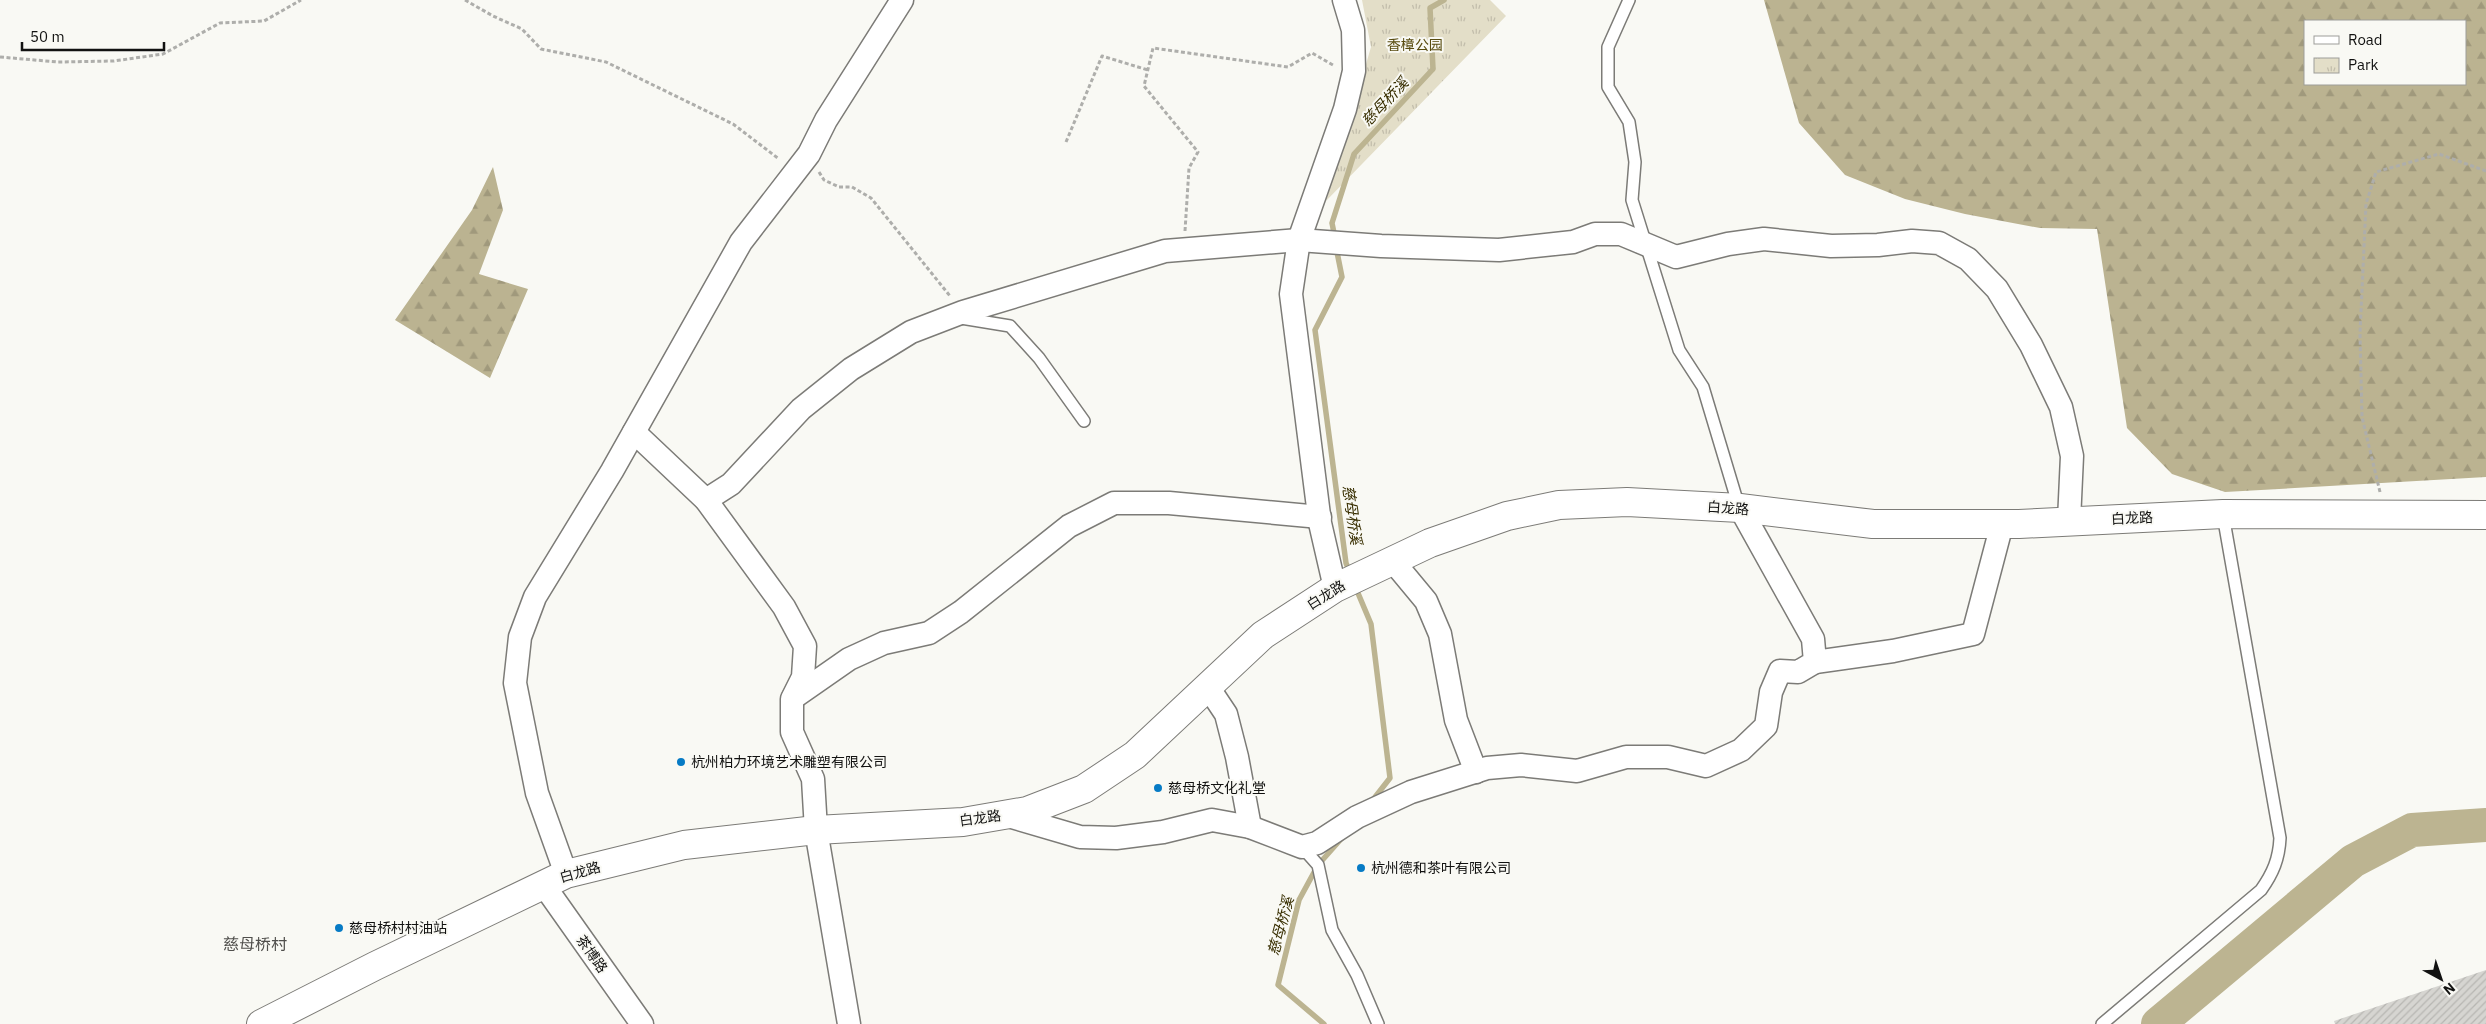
<svg xmlns="http://www.w3.org/2000/svg" width="2486" height="1024" font-family="'IBM Plex Sans','Noto Sans SC',sans-serif">
	<style>
		.forest { fill: url(#forest-firs); fill-rule: evenodd }
		.park { fill: url(#park-tufts) }
		.lines { fill: none; stroke-linecap: round; stroke-linejoin: round }
		.stream { stroke: #bcb491; stroke-width: 5.5 }
		.river { stroke: #bcb491; stroke-width: 34 }
		.building { fill: url(#building-hatch) }
		.service-casing { stroke: #7c7b77; stroke-width: 14 }
		.minor-casing { stroke: #7c7b77; stroke-width: 25 }
		.tertiary-casing { stroke: #7c7b77; stroke-width: 30 }
		.path { stroke: #aeaeab; stroke-width: 3; stroke-dasharray: 4 2.5; stroke-linecap: butt }
		.service { stroke: #fff; stroke-width: 11 }
		.minor { stroke: #fff; stroke-width: 22 }
		.tertiary { stroke: #fff; stroke-width: 28 }
		.poi-dot { fill: #077bc5; stroke: #f9f9f4; stroke-width: 2 }
		.labels { text-anchor: middle; stroke-width: 4; stroke-linejoin: round; paint-order: stroke }
		.park-label { font-size: 14px; fill: #584b0f; stroke: #f9f9f4 }
		.street-label { font-size: 14px; fill: #121211; stroke: #f9f9f4 }
		.poi-label { font-size: 14px; fill: #121211; stroke: #f9f9f4; text-anchor: start }
		.water-label { font-size: 15px; font-style: italic; fill: #382e00; stroke: #f9f9f4 }
		.quarter-label { font-size: 16px; fill: #504f4c; stroke: #f9f9f4 }
	</style>
	<defs>
		<pattern id="forest-firs" width="22" height="20" patternUnits="userSpaceOnUse" patternTransform="scale(1.25)"><rect width="22" height="20" fill="#bbb391"/><path d="M5 1l3.5 6h-7zM16 11l3.5 6h-7z" fill="#a0997c"/></pattern>
		<pattern id="park-tufts" width="24" height="20" patternUnits="userSpaceOnUse" patternTransform="scale(1.25)"><rect width="24" height="20" fill="#e3dec8"/><path d="M3 7l-1-3M5 7V3M7 7l1-3M15 17l-1-3M17 17v-4M19 17l1-3" fill="none" stroke="#c2bdab"/></pattern>
		<pattern id="building-hatch" width="6" height="6" patternUnits="userSpaceOnUse" patternTransform="scale(1.25)"><rect width="6" height="6" fill="#d6d5d1"/><path d="M-1 1l2-2M0 6l6-6M5 7l2-2" fill="none" stroke="#b7b6b2"/></pattern>
	</defs>
	<rect width="100%" height="100%" fill="#f9f9f4"/>
	<g class="forest">
		<path d="M1764 0H2486V477L2225 492 2172 474 2127 428 2097 229 2040 228 1965 214 1905 199 1845 175 1799 123ZM2305 21H2465V84H2305Z"/>
		<polygon points="493,167 503,210 479,274 528,289 490,378 395,320 472,210"/>
	</g>
	<polygon class="park" points="1362,0 1490,0 1506,16 1326,201 1371,47"/>
	<g class="lines">
		<g class="stream">
			<polyline points="1335,238 1332,223 1354,154 1433,69 1430,8 1444,0"/>
			<polyline points="1336,247 1342,277 1315,330 1346,563 1350,573"/>
			<polyline points="1355,586 1371,624 1390,778 1372,801"/>
			<polyline points="1324,1024 1278,985 1299,900 1318,865 1341,839"/>
		</g>
		<polyline class="river" points="2158,1024 2353,861 2412,830 2486,825"/>
	</g>
	<polygon class="building" points="2486,970 2486,1024 2335,1024 2334,1021"/>
	<g class="lines">
		<defs>
			<g id="service">
				<polyline points="1629,0 1608,47 1608,87 1629,122 1635,162 1632,200 1679,350 1703,387 1739,507"/>
				<polyline points="961,318 1010,326 1039,358 1084,421"/>
				<polyline points="1302,847 1318,865 1332,930 1357,975 1378,1024"/>
				<path d="M2102 1024 2261 890C2273 873 2279 859 2280 838L2223 515"/>
			</g>
			<g id="minor">
				<polyline points="634,432 706,500 784,607 805,646 803,677 792,699 792,732 813,779 816,830 849,1024"/>
				<polyline points="706,500 731,484 801,409 851,369 911,332 963,312 1165,251 1299,240 1381,246 1499,250 1573,242 1595,234 1621,234 1676,257 1728,244 1764,239 1831,246 1878,245 1912,241 1939,243 1968,259 1997,289 2031,345 2061,407 2072,456 2069,521"/>
				<polyline points="1392,560 1426,601 1440,634 1456,720 1476,772"/>
				<polyline points="1335,588 1320,523 1291,294 1299,240 1345,109 1354,71 1353,30 1344,0"/>
				<polyline points="1815,662 1893,651 1973,634 2002,524"/>
				<polyline points="1208,687 1226,714 1237,757 1250,827"/>
				<polyline points="793,698 849,659 884,643 929,633 961,612 1069,526 1114,503 1169,503 1320,517"/>
				<polyline points="1005,815 1080,837 1116,838 1163,832 1212,820 1250,827 1302,847 1317,843 1357,817 1411,792 1487,768 1521,765 1577,771 1626,757 1668,757 1706,766 1741,750 1766,726 1771,692 1780,671 1798,672 1815,662 1813,639 1740,508"/>
				<polyline points="566,874 537,793 515,683 520,637 535,597 612,471 741,242 809,154 826,120 902,0"/>
				<polyline points="543,884 642,1024"/>
			</g>
			<polyline id="tertiary" points="261,1024 375,966 566,874 684,845 816,830 963,822 1027,811 1084,789 1135,755 1263,635 1335,588 1430,543 1507,516 1559,505 1627,502 1740,508 1873,524 2019,524 2223,514 2486,515"/>
		</defs>
		<use href="#service" class="service-casing"/>
		<use href="#minor" class="minor-casing"/>
		<use href="#tertiary" class="tertiary-casing"/>
		<g class="path">
			<polyline points="465,0 493,16 522,29 541,49 606,62 733,124 779,159"/>
			<polyline points="0,57 58,62 114,61 163,54 220,23 264,21 301,0"/>
			<polyline points="1066,142 1102,56 1148,70"/>
			<polyline points="819,172 824,180 839,187 852,187 871,198 950,296"/>
			<polyline points="1185,231 1189,168 1198,152 1144,86 1153,48 1288,67 1312,53 1333,65"/>
			<polyline points="2380,492 2362,417 2360,333 2366,204 2376,172 2439,154 2486,171"/>
		</g>
		<use href="#service" class="service"/>
		<use href="#minor" class="minor"/>
		<use href="#tertiary" class="tertiary"/>
	</g>
	<g class="poi-dot">
		<circle cx="681" cy="762" r="5"/>
		<circle cx="1158" cy="788" r="5"/>
		<circle cx="1361" cy="868" r="5"/>
		<circle cx="339" cy="928" r="5"/>
	</g>
	<g class="labels">
		<g class="park-label">
			<text x="1415" y="50">香樟公园</text>
		</g>
		<g class="street-label">
			<text transform="translate(1728 508) rotate(4)" y="5">白龙路</text>
			<text transform="translate(2132 518) rotate(-3)" y="5">白龙路</text>
			<text transform="translate(1326 595) rotate(-32)" y="5">白龙路</text>
			<text transform="translate(980 818) rotate(-8)" y="5">白龙路</text>
			<text transform="translate(580 872) rotate(-16)" y="5">白龙路</text>
			<text transform="translate(592 954) rotate(55)" y="5">茶博路</text>
		</g>
		<g class="poi-label">
			<text x="691" y="767">杭州柏力环境艺术雕塑有限公司</text>
			<text x="1168" y="793">慈母桥文化礼堂</text>
			<text x="1371" y="873">杭州德和茶叶有限公司</text>
			<text x="349" y="933">慈母桥村村油站</text>
		</g>
		<g class="water-label">
			<text transform="translate(1385 102) rotate(-47)" y="5">慈母桥溪</text>
			<text transform="translate(1352 515) rotate(82)" y="5">慈母桥溪</text>
			<text transform="translate(1281 926) rotate(-75)" y="5">慈母桥溪</text>
		</g>
		<g class="quarter-label">
			<text x="255" y="950">慈母桥村</text>
		</g>
	</g>
	<rect x="2304" y="20" width="162" height="65" fill="#f9f9f4" stroke="#9d9d99"/>
	<rect x="2314" y="36" width="25" height="8" fill="#ffffff" stroke="#9d9d99"/>
	<text x="2348" y="45" font-size="15" fill="#121211">Road</text>
	<rect x="2314" y="58" width="25" height="15" fill="url(#park-tufts)" stroke="#9d9d99"/>
	<text x="2348" y="70" font-size="15" fill="#121211">Park</text>
	<g transform="translate(2441 979) rotate(140)" stroke="#f9f9f4" stroke-width="4" paint-order="stroke">
	<path d="M0-4L9 19L0 12L-9 19Z" fill="#121211"/>
	<text y="-8" font-size="14" font-weight="bold" text-anchor="middle" fill="#121211">N</text>
	</g>
	<path d="M22 42v8h142v-8" fill="none" stroke="#121211" stroke-width="2.5"/>
	<text x="30" y="42" font-size="15" fill="#121211" stroke="#f9f9f4" stroke-width="4" paint-order="stroke">50 m</text>
</svg>
